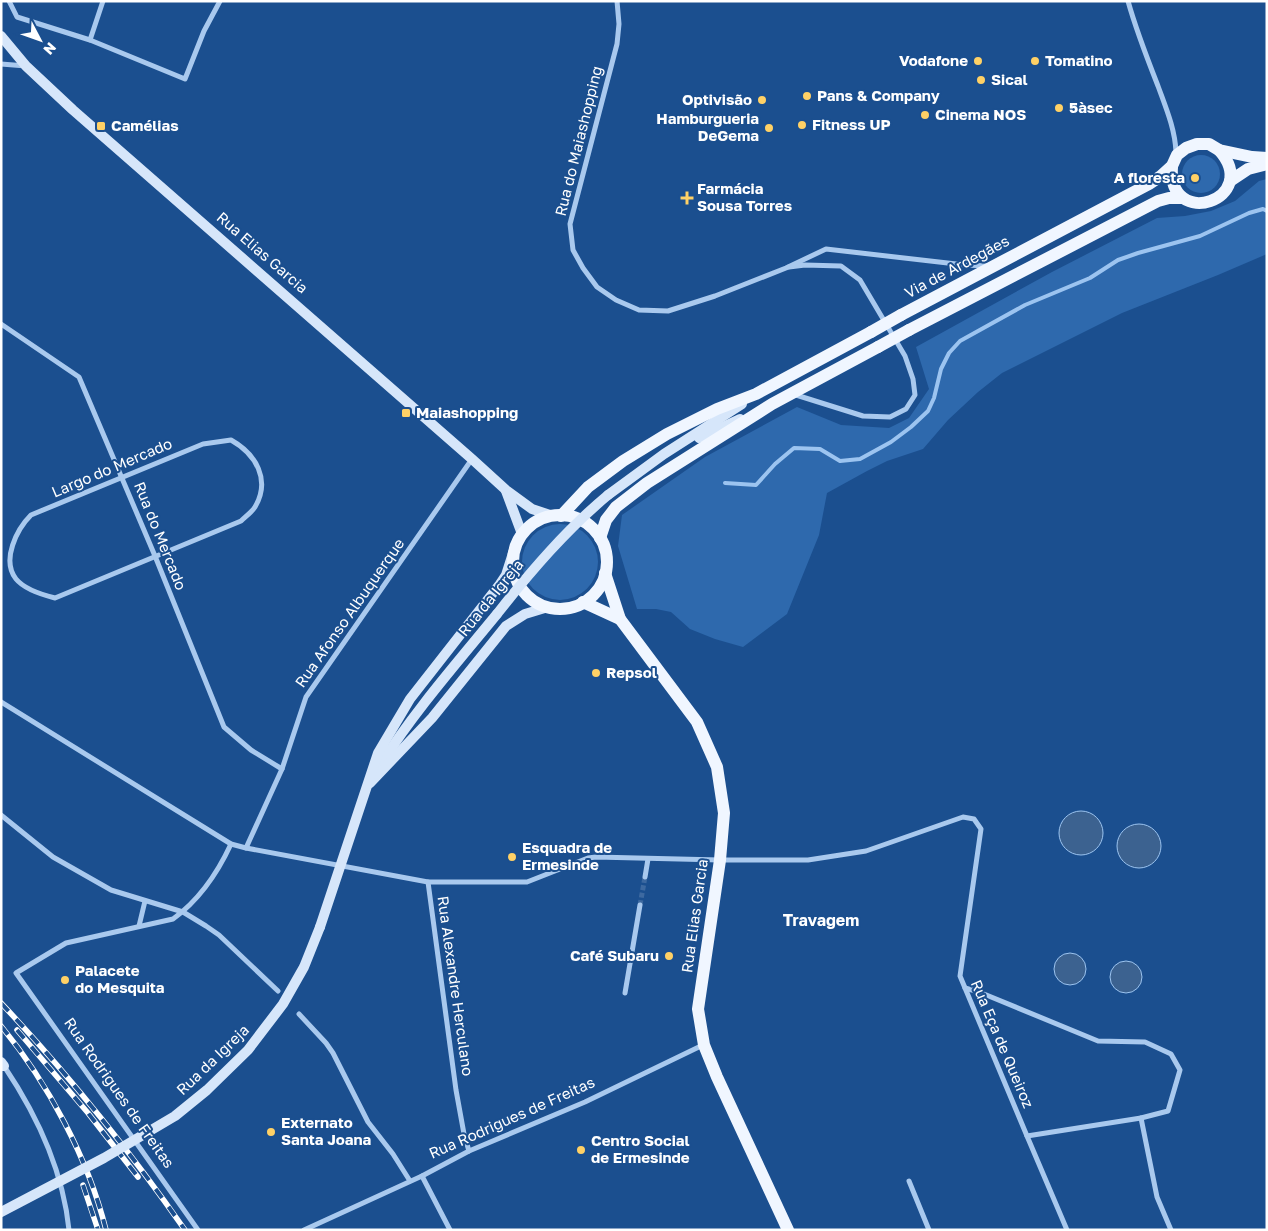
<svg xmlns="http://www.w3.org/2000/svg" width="1268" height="1231" font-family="'Golos Text',sans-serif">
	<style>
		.green { fill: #2e69ad }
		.water { fill: #3c6290; stroke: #9cc4f0 }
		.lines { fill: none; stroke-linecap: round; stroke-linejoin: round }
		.stream { stroke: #9cc4f0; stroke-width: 4 }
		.minor-tunnel { stroke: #3d69a0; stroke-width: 5; stroke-dasharray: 5 2.5; stroke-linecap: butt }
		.minor { stroke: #a9c9ee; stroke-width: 5 }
		.secondary { stroke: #d6e6fa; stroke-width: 10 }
		.primary { stroke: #f0f6ff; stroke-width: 12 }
		.rail-casing { stroke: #fff; stroke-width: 5.5 }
		.rail { stroke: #1b4f8f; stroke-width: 4; stroke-dasharray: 11; stroke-linecap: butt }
		.secondary-bridge { stroke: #d6e6fa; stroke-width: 10 }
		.primary-bridge { stroke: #f0f6ff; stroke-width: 12 }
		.poi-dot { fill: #ffd166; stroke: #1b4f8f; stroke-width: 2 }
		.labels { text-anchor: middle; stroke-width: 4; stroke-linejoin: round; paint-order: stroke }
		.poi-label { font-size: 15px; font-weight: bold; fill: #fff; stroke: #1b4f8f; text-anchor: start }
		.street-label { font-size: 15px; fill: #fff; stroke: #1b4f8f }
		.neighbourhood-label { font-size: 16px; font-weight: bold; fill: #fff; stroke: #1b4f8f }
	</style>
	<rect width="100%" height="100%" fill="#1b4f8f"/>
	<g class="green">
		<circle cx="1201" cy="174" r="19"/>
		<polygon points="1267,179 1267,254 1218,275 1122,313 1002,373 978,392 948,420 923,449 887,461 867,471 827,493 819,535 787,614 743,647 715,639 690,629 671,612 656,609 637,609 618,546 622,515 705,457 797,407 841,425 889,428 909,418 929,389 916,347 1052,272 1157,218 1185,216 1211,211 1235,201 1259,181"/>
		<circle cx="560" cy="562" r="38"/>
	</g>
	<g class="water">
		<circle cx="1081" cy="833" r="22"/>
		<circle cx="1139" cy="846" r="22"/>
		<circle cx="1070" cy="969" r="16"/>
		<circle cx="1126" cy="977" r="16"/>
	</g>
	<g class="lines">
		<polyline class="stream" points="725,483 756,485 775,464 794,448 820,449 840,461 860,459 891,442 911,427 928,411 934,398 941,369 949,353 960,341 1025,305 1090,278 1118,260 1138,253 1200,236 1249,213 1263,209 1267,211"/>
		<polyline class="minor-tunnel" points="640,905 645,877"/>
		<g class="minor">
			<polyline points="9,1 17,17 90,40 185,79 204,31 220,1"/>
			<polyline points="617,1 619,24 617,44 570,224 573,250 583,268 597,287 616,300 639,310 668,311 715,296 786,268 826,249 965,265 988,266"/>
			<path d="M1128 1C1136 30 1147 58 1158 86 1166 108 1175 129 1176 152"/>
			<polyline points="90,40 103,1"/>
			<polyline points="1,64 26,66"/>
			<polyline points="789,267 805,265 841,266 860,280 905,356 913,379 915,395 906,409 890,417 863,416 796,395"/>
			<polyline points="1,324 79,377 155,556 224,727 251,750 282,769"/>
			<path d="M231 440C256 454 271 480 255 507 252 512 245 517 241 521L55 598C43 595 25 590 16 579 1 560 17 529 31 515L203 444Z"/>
			<polyline points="1,702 231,844 246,848 428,882 527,882 588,858 596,857 720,860 808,860 866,851 963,817 974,819 981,829 960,976 1027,1136 1141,1118"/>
			<polyline points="1,815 53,857 111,890 183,912 206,926 219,935 278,991"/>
			<polyline points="246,848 282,769 306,697 472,459"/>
			<polyline points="645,877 648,859"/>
			<polyline points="428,882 456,1090 464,1134 469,1151"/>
			<polyline points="139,926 145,901"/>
			<polyline points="965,988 979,992 1098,1041 1145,1042 1171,1054 1180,1070 1168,1111 1141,1118 1157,1197 1171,1230"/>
			<polyline points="625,993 640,905"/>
			<polyline points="299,1014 326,1043 333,1053 368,1122 393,1154 410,1181"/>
			<path d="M4 1066C37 1115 63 1171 69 1230"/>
			<polyline points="1027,1136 1067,1230"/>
			<polyline points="422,1176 450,1230"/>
			<polyline points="909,1181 929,1230"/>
			<path d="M198 1230 16 973 66 943 173 919C198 901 218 872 231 844"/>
			<polyline points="304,1230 422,1176 469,1151 585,1102 703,1045"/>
		</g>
		<g class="secondary">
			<polyline points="1,36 26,66 73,110 472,459 506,490 532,509 553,516"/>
			<polyline points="699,438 740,419"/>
			<polyline points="506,491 522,534"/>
			<polyline points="608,495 664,454 742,404"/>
			<path d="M379 767C413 713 456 664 497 614"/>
			<polyline points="370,783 432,718 506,626 525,614 548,607"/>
			<polyline points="320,927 378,753 410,699 500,584 506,575 514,550"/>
			<polyline points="1,1062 4,1066 1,1066"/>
		</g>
		<g class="primary">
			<path d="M1172 166C1167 232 1263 199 1219 150"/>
			<polyline points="1230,181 1248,169 1267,164"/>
			<polyline points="901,315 1149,184 1161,176 1172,166 1177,155 1186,148 1197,144 1209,144 1219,150 1252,157 1267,158"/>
			<polyline points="909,330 1158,201 1169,198 1182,198"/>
			<circle cx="560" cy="562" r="47"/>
			<polyline points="561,516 588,487 623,461 667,434 717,409 756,394 871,332"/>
			<polyline points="600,538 606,520 616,507 647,483 772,404 878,347"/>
			<polyline points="605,573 620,619 697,722 717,767 724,813 720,860 698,1009 704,1045 717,1077 788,1230"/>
			<polyline points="583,602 620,619"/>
		</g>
		<defs>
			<g id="rail">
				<path d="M1 1003C68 1074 129 1150 185 1230"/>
				<path d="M1 1026C48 1083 88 1158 106 1230"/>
				<polyline points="17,1030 88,1113 138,1177"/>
				<polyline points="83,1185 98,1230"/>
			</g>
		</defs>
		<use href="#rail" class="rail-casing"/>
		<use href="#rail" class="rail"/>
		<g class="secondary-bridge">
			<path d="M497 614C531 571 566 530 608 495"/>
			<polyline points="1,1212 104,1158 175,1116 207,1090 248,1050 283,1004 304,967 320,927"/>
		</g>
		<g class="primary-bridge">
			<polyline points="871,332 901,315"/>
			<polyline points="878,347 909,330"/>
		</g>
	</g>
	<g class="poi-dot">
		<circle cx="978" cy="61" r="5"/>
		<circle cx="1035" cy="61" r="5"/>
		<circle cx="981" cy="80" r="5"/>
		<circle cx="807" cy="96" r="5"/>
		<circle cx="762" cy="100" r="5"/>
		<circle cx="1059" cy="108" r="5"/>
		<circle cx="925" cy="115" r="5"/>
		<circle cx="802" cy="125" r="5"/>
		<rect x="96" y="121" width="10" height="10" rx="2.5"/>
		<circle cx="769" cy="128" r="5"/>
		<circle cx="1195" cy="178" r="5"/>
		<path d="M684.5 190.5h5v5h5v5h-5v5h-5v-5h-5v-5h5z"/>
		<rect x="401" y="408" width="10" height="10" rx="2.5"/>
		<circle cx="596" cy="673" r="5"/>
		<circle cx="512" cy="857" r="5"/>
		<circle cx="669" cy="956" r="5"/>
		<circle cx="65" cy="980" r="5"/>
		<circle cx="271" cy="1132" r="5"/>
		<circle cx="581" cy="1150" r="5"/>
	</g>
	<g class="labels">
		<g class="poi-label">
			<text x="968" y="66" text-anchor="end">Vodafone</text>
			<text x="1045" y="66">Tomatino</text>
			<text x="991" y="85">Sical</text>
			<text x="817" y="101">Pans &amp; Company</text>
			<text x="752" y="105" text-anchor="end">Optivisão</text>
			<text x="1069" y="113">5àsec</text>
			<text x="935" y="120">Cinema NOS</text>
			<text x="759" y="124" text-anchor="end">Hamburgueria<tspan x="759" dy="17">DeGema</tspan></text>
			<text x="812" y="130">Fitness UP</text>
			<text x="111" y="131">Camélias</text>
			<text x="1185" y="183" text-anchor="end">A floresta</text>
			<text x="697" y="194">Farmácia<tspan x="697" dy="17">Sousa Torres</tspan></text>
			<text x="416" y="418">Maiashopping</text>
			<text x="606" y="678">Repsol</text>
			<text x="522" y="853">Esquadra de<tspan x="522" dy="17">Ermesinde</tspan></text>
			<text x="659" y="961" text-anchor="end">Café Subaru</text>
			<text x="75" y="976">Palacete<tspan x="75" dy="17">do Mesquita</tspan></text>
			<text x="281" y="1128">Externato<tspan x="281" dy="17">Santa Joana</tspan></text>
			<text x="591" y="1146">Centro Social<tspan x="591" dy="17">de Ermesinde</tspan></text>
		</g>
		<g class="street-label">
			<text transform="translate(579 141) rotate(-76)" y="5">Rua do Maiashopping</text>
			<text transform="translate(262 253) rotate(41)" y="5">Rua Elias Garcia</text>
			<text transform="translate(957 267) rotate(-28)" y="5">Via de Ardegães</text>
			<text transform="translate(112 468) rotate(-23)" y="5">Largo do Mercado</text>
			<text transform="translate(160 536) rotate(68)" y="5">Rua do Mercado</text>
			<text transform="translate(491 598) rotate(-51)" y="5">Rua da Igreja</text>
			<text transform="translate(350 613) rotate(-55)" y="5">Rua Afonso Albuquerque</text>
			<text transform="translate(695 916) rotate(-82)" y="5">Rua Elias Garcia</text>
			<text transform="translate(455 986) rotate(82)" y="5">Rua Alexandre Herculano</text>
			<text transform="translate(1002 1044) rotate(67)" y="5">Rua Eça de Queiroz</text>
			<text transform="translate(213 1060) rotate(-44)" y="5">Rua da Igreja</text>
			<text transform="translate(119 1093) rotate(55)" y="5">Rua Rodrigues de Freitas</text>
			<text transform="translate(512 1118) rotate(-24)" y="5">Rua Rodrigues de Freitas</text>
		</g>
		<g class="neighbourhood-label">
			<text x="821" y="926">Travagem</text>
		</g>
	</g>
	<rect width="1268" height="1231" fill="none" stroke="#ffffff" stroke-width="5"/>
	<g transform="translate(40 40) rotate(131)" stroke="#1b4f8f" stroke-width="4" paint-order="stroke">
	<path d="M0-4L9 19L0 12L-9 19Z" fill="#ffffff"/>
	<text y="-8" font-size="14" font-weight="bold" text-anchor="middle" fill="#ffffff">N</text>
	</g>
</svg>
